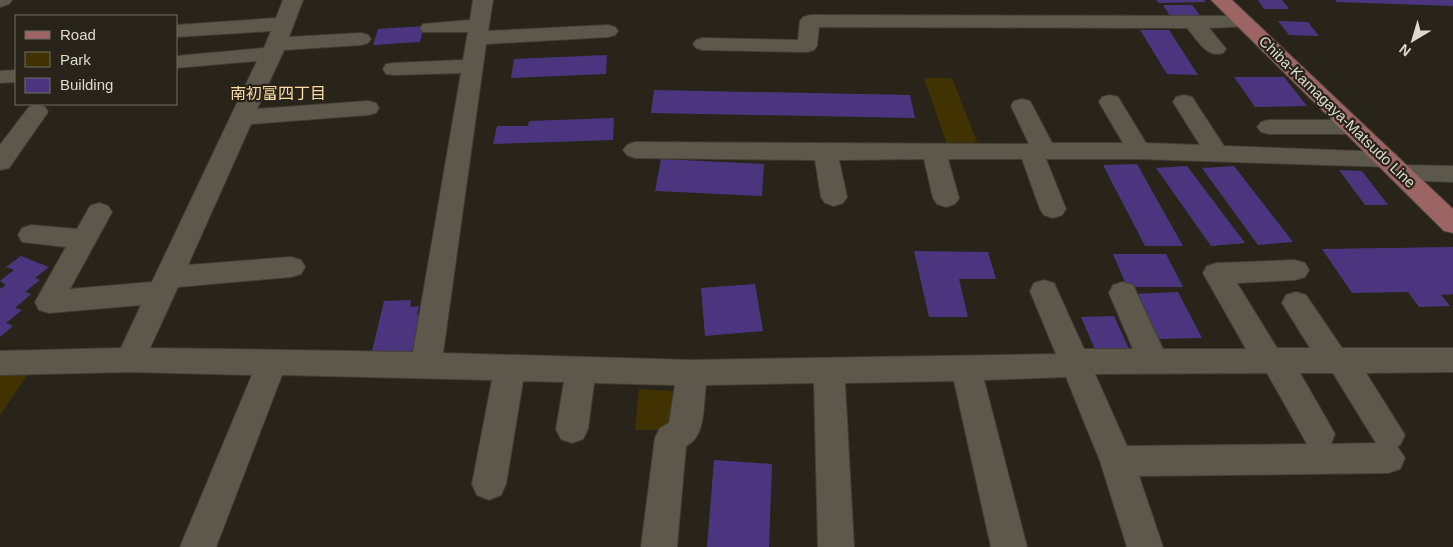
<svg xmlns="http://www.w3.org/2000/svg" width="1453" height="547" font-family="Arial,'Noto Sans JP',sans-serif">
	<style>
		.green { fill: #413201 }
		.building { fill: #4c357f }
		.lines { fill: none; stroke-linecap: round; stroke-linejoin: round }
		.minor-casing { stroke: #423e36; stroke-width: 2 }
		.major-casing { stroke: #423e36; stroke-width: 2 }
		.minor { fill: #5d584c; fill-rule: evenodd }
		.major { fill: #9c6563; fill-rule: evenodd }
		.labels { text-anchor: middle; stroke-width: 4.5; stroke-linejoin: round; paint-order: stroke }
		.street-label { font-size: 15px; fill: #dddad3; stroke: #282419 }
		.neighbourhood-label { font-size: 16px; fill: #fddba4; stroke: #282419 }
	</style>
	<rect width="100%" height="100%" fill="#282419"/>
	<g class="green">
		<polygon points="924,78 952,78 979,147 948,147"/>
		<polygon points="0,371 30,371 0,415"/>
		<polygon points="639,389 673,391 668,430 635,430"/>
	</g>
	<g class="building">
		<polygon points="1156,0 1204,0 1206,2 1159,3"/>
		<polygon points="1258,0 1282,0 1289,9 1264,9"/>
		<polygon points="1336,0 1453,0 1453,6 1336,2"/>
		<polygon points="1163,5 1192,5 1200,15 1170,16"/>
		<polygon points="1278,21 1308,22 1319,36 1289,35"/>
		<polygon points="424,26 420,42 373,45 378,29"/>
		<polygon points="1140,30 1169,30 1198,75 1167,74"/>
		<polygon points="607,55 606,74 511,78 514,59"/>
		<polygon points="1234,77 1284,77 1307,106 1255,107"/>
		<polygon points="654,90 910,95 915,118 651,113"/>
		<polygon points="614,118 613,140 493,144 497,126 528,126 529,121"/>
		<polygon points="661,159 764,164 762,196 655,191"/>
		<polygon points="1137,164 1183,246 1145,246 1103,165"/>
		<polygon points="1187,166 1245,243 1211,246 1156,168"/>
		<polygon points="1234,166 1293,242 1258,245 1202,168"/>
		<polygon points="1339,170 1362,171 1388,205 1365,205"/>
		<polygon points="1453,247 1453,294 1441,295 1450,306 1419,307 1408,292 1352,293 1322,249"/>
		<polygon points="914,251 988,252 996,279 959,279 968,317 929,317"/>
		<polygon points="1113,254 1166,254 1183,287 1127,287"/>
		<polygon points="21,256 49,267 35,278 40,280 25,292 31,294 15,308 22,310 6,323 13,326 0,337 0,289 6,285 0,281 14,270 6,267"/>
		<polygon points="755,284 763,331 705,336 701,288"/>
		<polygon points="1178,292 1202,338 1156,339 1133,294"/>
		<polygon points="411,300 410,307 419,306 417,315 423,315 415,352 371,355 384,301"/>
		<polygon points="1114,316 1130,351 1096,352 1081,317"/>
		<polygon points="714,460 772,464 769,547 707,547"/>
	</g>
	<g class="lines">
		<defs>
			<g id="minor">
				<polygon points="0,0 12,0 9,4 0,7"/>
				<path d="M283 0H303L289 37 361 33 368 35 371 39 368 43 361 45 284 50 257 109 368 101 376 103 379 108 376 113 368 115 251 124 188 265 291 257 301 260 305 267 301 274 291 277 178 287 150 348 413 352 461 73 394 75 386 74 383 69 386 64 394 63 463 60 468 32H423L420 28 423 24 470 20 473 0H493L488 31 608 25 615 27 618 31 615 35 608 37 486 44 443 353 692 360 1056 354 1030 291 1034 283 1044 280 1054 283 1084 349H1133L1109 293 1113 285 1123 282 1133 285 1163 349H1246L1203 273 1207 266 1217 263 1295 260 1305 263 1309 270 1305 277 1295 280 1237 283 1277 348H1310L1282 303 1286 295 1296 292 1306 295 1342 348H1453V372L1366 373 1405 435 1400 445 1397 446 1405 458 1400 469 1388 473 1139 476 1163 547H1127L1100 461 1066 377 984 380 1027 547H991L954 381 845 383 854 547H818L814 383 706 385C703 405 706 437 686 446L677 547H641L655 438 660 428 669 423 675 385 594 383 588 429 583 439 572 443 561 439 556 429 564 382 523 381 506 484 501 495 489 500 477 495 472 484 492 380 282 375 216 547H180L252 375 130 372 0 375V351L121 348 141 305 49 313 39 310 35 302 66 247 22 242 18 235 22 228 31 225 77 229 90 206 99 203 108 206 112 212 70 289 152 282 257 61 176 68V56L264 48 271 31 176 37V25L276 18ZM1267 373 1307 444 1127 446 1095 374ZM1300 373H1333L1376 443 1331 444 1335 434Z"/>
				<path d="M810 15 1244 16 1251 18 1254 22 1251 26 1209 28 1226 49 1223 53C1206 58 1198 40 1187 28L819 27 817 46 814 50 807 52 703 50 696 48 693 44 696 40 703 38 798 40 800 21 803 17Z"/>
				<polygon points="16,70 16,82 0,83 0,71"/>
				<polygon points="1110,95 1118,97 1146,143 1200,145 1173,102 1176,97 1184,95 1192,97 1224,146 1387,152 1396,154 1399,160 1396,165 1453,166 1453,182 1399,180 1390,178 1387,172 1390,167 1139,159 1046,159 1066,209 1062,215 1053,218 1044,215 1040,209 1022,159 948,159 959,198 955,204 946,207 937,204 933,198 924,159 839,160 847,197 843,203 834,206 825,203 821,197 815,160 635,158 627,155 623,150 627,145 635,142 1029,144 1011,106 1014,101 1022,99 1030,101 1052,143 1123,143 1099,102 1102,97"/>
				<polygon points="37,105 45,107 48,112 9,168 0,170 0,145 29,107"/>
				<polygon points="1269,120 1352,120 1360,122 1364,127 1360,132 1352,134 1269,134 1261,132 1257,127 1261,122"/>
			</g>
			<polygon id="major" points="1211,0 1232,0 1453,209 1453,233 1444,231"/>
		</defs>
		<use href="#minor" class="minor-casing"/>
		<use href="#major" class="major-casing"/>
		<use href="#minor" class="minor"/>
		<use href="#major" class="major"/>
	</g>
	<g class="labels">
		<g class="street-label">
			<text transform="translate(1337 112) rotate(44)" y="5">Chiba-Kamagaya-Matsudo Line</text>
		</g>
		<g class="neighbourhood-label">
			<text x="278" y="99">南初富四丁目</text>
		</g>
	</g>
	<rect x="15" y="15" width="162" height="90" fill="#282419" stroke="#706d63"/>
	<rect x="25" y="31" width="25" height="8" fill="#9c6563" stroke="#706d63"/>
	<text x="60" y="40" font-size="15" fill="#dddad3">Road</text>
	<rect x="25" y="52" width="25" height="15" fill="#413201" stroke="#706d63"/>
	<text x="60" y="65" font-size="15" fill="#dddad3">Park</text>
	<rect x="25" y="78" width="25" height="15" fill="#4c357f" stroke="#706d63"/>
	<text x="60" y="90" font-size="15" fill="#dddad3">Building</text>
	<g transform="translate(1413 40) rotate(218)" stroke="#282419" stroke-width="4" paint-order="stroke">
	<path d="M0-4L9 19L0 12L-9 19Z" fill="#dddad3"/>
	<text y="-8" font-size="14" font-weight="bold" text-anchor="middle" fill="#dddad3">N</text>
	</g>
</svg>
